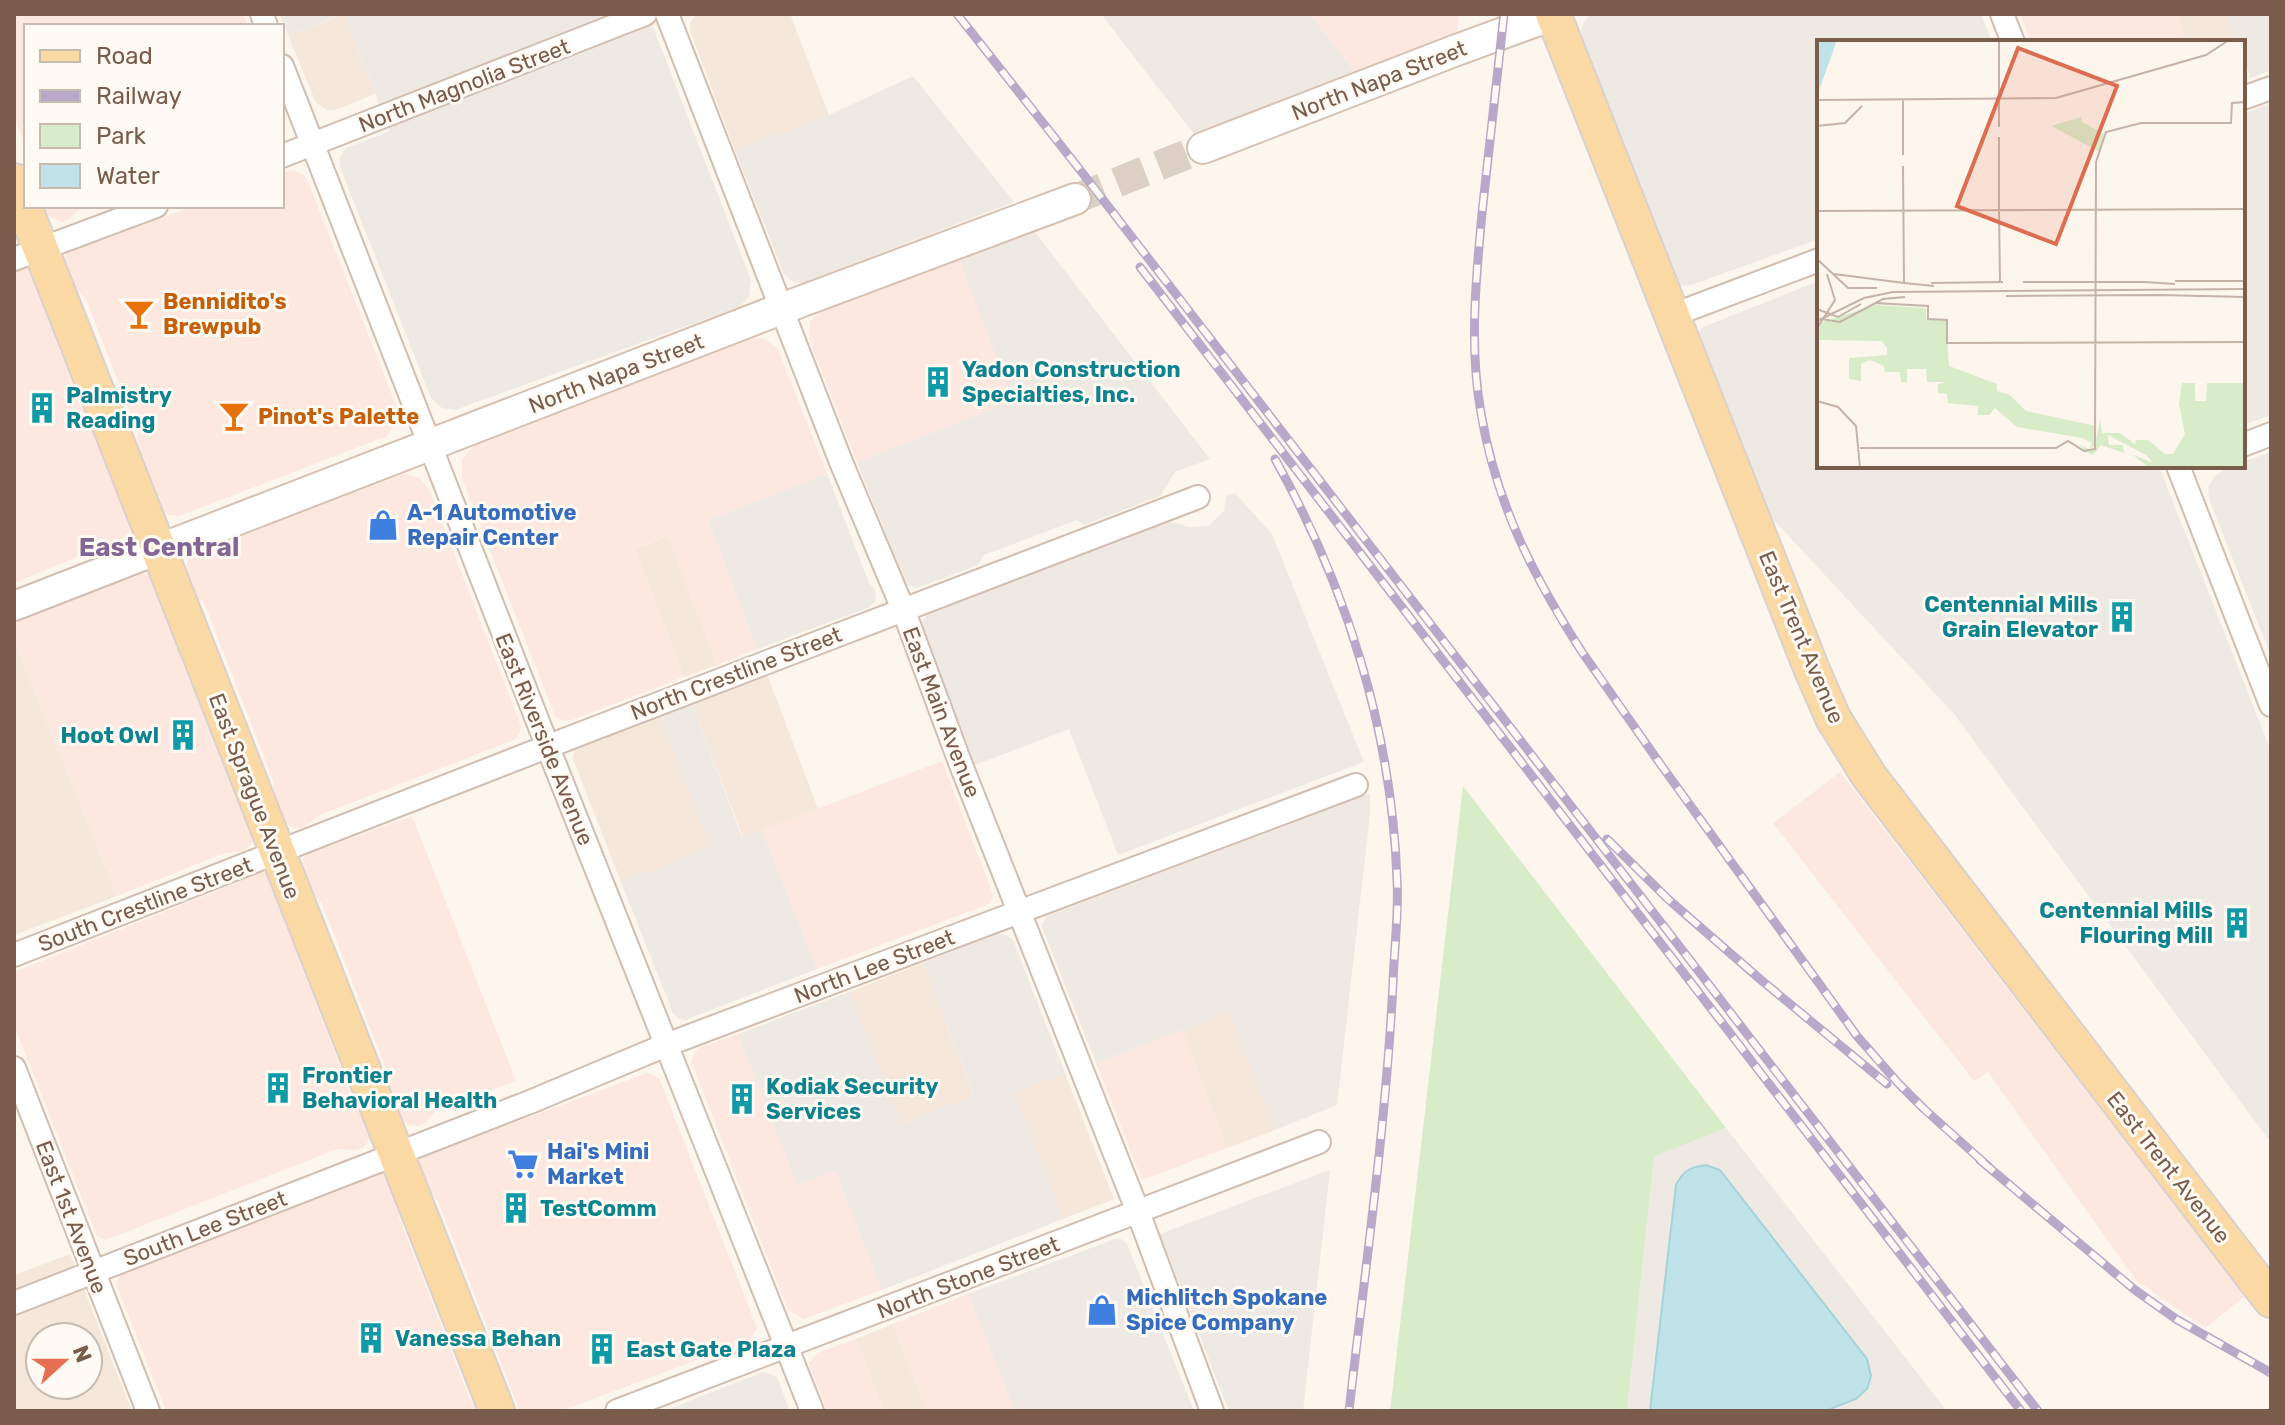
<svg xmlns="http://www.w3.org/2000/svg" width="2285" height="1425" font-family="Rubik,sans-serif">
	<style>
		.residential { fill: #f5e8da; fill-rule: evenodd }
		.commercial { fill: #fde8e0 }
		.industrial { fill: #efe9e4 }
		.green { fill: #d8ecc9 }
		.water { fill: #bfe3e8; stroke: #a5d3da; stroke-width: 2 }
		.lines { fill: none; stroke-linecap: round; stroke-linejoin: round }
		.secondary-tunnel { stroke: #dcd0c4; stroke-width: 30; stroke-dasharray: 30 15; stroke-linecap: butt }
		.minor-casing { stroke: #d1beb0; stroke-width: 26 }
		.tertiary-casing { stroke: #d1beb0; stroke-width: 32 }
		.secondary-casing { stroke: #d6c0b0; stroke-width: 34 }
		.primary-casing { stroke: #dad1cd; stroke-width: 38 }
		.minor { stroke: #fff; stroke-width: 22 }
		.tertiary { stroke: #fff; stroke-width: 28 }
		.secondary { stroke: #fff; stroke-width: 30 }
		.primary { stroke: #fbd9a5; stroke-width: 34 }
		.rail-casing { stroke: #b9a8c9; stroke-width: 9 }
		.rail { stroke: #fffaf3; stroke-width: 6; stroke-dasharray: 18; stroke-linecap: butt }
		.labels { text-anchor: middle; stroke-width: 6; stroke-linejoin: round; paint-order: stroke }
		.street-label { font-size: 22px; fill: #7a5c4d; stroke: #fffaf3 }
		.food-label { font-size: 22px; font-weight: bold; fill: #c56008; stroke: #fffaf3; text-anchor: start }
		.culture-label { font-size: 22px; font-weight: bold; fill: #0d838f; stroke: #fffaf3; text-anchor: start }
		.shop-label { font-size: 22px; font-weight: bold; fill: #366cbe; stroke: #fffaf3; text-anchor: start }
		.quarter-label { font-size: 26px; font-weight: bold; fill: #846695; stroke: #fffaf3 }
		.inset-road { fill: none; stroke: #c5b3a7; stroke-width: 2 }
		.view { fill: #dc6d51; fill-opacity: 0.15; stroke: #dc6d51; stroke-width: 4 }
		.inset-edge { fill: none; stroke: #7a5c4d; stroke-width: 4 }
	</style>
	<rect width="100%" height="100%" fill="#fdf6ec"/>
	<g class="residential">
		<polygon points="344,14 375,94 335,110 328,110 316,103 288,35"/>
		<polygon points="698,14 790,14 829,115 735,151 690,30 690,22"/>
		<polygon points="2177,14 2226,14 2237,42 2187,42"/>
		<polygon points="668,536 717,665 684,677 635,549"/>
		<polygon points="14,640 117,896 14,935"/>
		<polygon points="767,674 818,809 743,837 691,702"/>
		<polygon points="660,715 711,848 621,882 573,759 574,751 580,745"/>
		<polygon points="923,963 974,1096 900,1124 849,992"/>
		<polygon points="1230,1012 1275,1130 1227,1148 1182,1030"/>
		<polygon points="1065,1073 1114,1199 1063,1219 1014,1093"/>
		<path d="M70 1254 132 1411H14V1275ZM40 1337H88V1385H40Z"/>
		<polygon points="893,1324 927,1411 884,1411 856,1339"/>
	</g>
	<g class="commercial">
		<polygon points="14,14 243,14 248,26 26,26 26,146 14,116"/>
		<polygon points="1310,14 1459,14 1457,32 1355,72"/>
		<polygon points="2020,14 2177,14 2187,42 2031,42"/>
		<polygon points="293,170 303,174 307,179 397,408 395,425 387,436 179,516 169,515 162,509 139,452 137,430 86,299 74,286 65,261 67,251 80,242 101,241 194,206 282,206 282,173"/>
		<polygon points="42,206 83,206 68,220 62,222 48,216"/>
		<polygon points="958,257 1014,401 857,462 809,339 810,321 823,309"/>
		<polygon points="23,265 30,267 45,294 45,313 113,484 125,500 132,522 127,535 121,539 14,583 14,267"/>
		<polygon points="748,337 765,339 778,349 827,474 708,520 757,649 717,665 667,536 635,549 684,677 572,720 563,721 555,716 462,478 462,459 474,446"/>
		<polygon points="404,474 418,477 429,489 521,726 520,733 514,740 320,815 302,828 291,827 283,819 274,800 273,780 206,607 193,592 185,570 188,560 195,552"/>
		<polygon points="142,574 150,575 156,581 179,640 180,657 242,813 252,826 255,833 252,843 243,851 225,853 117,896 14,640 14,620"/>
		<polygon points="942,761 993,895 989,904 817,969 762,830"/>
		<polygon points="1840,772 2245,1296 2205,1328 2136,1280 1988,1072 1974,1081 1773,823"/>
		<polygon points="412,816 516,1081 437,1110 425,1123 417,1126 408,1125 399,1118 391,1099 389,1077 322,903 309,890 303,872 303,858 310,851 330,846"/>
		<polygon points="252,872 264,872 273,877 276,885 276,899 350,1092 363,1107 371,1128 370,1139 363,1148 355,1150 337,1149 106,1240 97,1236 14,1025 14,972 239,882"/>
		<polygon points="1182,1030 1227,1148 1142,1180 1096,1063"/>
		<polygon points="738,1034 797,1185 835,1171 882,1290 804,1319 788,1310 691,1061 697,1049"/>
		<polygon points="647,1073 659,1078 757,1328 750,1340 561,1411 518,1411 517,1404 438,1201 427,1189 418,1167 421,1156 431,1148 449,1147"/>
		<polygon points="373,1169 383,1171 391,1179 399,1199 399,1217 470,1400 479,1411 166,1411 116,1284 120,1275 351,1186 366,1173"/>
		<polygon points="968,1294 1015,1411 927,1411 893,1324"/>
		<polygon points="856,1339 884,1411 827,1411 809,1364 817,1353"/>
	</g>
	<g class="industrial">
		<polygon points="280,14 342,14 288,35"/>
		<polygon points="344,14 648,14 751,280 749,297 739,307 455,410 442,408 431,398 340,167 340,157 346,148 390,131"/>
		<polygon points="1101,14 1310,14 1355,72 1194,134"/>
		<polygon points="1592,14 1981,14 1992,42 1819,42 1819,239 1691,285 1682,286 1677,283 1583,41 1581,30 1586,19"/>
		<polygon points="2226,14 2269,14 2271,20 2271,70 2251,78 2243,58 2243,42 2237,42"/>
		<polygon points="913,76 1014,202 802,283 793,282 784,274 735,151 829,115"/>
		<polygon points="2271,103 2271,415 2243,425 2243,114"/>
		<polygon points="1032,228 1210,459 1175,472 1160,496 1084,525 1077,520 984,555 978,565 917,588 906,584 857,462 1013,401 958,257"/>
		<polygon points="1819,281 1819,466 2159,466 2271,751 2271,1143 1954,714 1772,518 1699,332 1703,327"/>
		<polygon points="2271,452 2271,656 2209,499 2208,487 2215,476 2227,468 2243,466 2243,462"/>
		<polygon points="827,474 869,583 875,590 876,599 870,607 757,649 708,520"/>
		<polygon points="1235,493 1272,534 1364,762 1118,855 1069,729 975,765 921,624 928,613 1169,521 1189,527 1208,526 1224,511 1226,496"/>
		<polygon points="691,702 742,837 762,830 817,969 685,1020 679,1019 673,1013 621,882 711,848 660,715"/>
		<polygon points="1370,793 1370,814 1337,1105 1275,1130 1230,1012 1096,1063 1041,925 1047,916"/>
		<polygon points="997,934 1006,935 1013,940 1065,1073 1014,1093 1063,1219 882,1290 835,1171 797,1185 738,1034 849,992 901,1124 974,1095 923,963"/>
		<polygon points="1726,1128 1947,1411 1627,1411 1654,1155"/>
		<polygon points="1330,1170 1303,1411 1229,1411 1160,1234"/>
		<polygon points="1115,1239 1121,1239 1127,1244 1194,1411 1015,1411 968,1294"/>
		<polygon points="763,1372 777,1377 790,1411 664,1411"/>
	</g>
	<polygon class="green" points="1463,786 1726,1128 1654,1156 1627,1411 1390,1411"/>
	<path class="water" d="M1706 1165 1720 1170 1867 1359 1871 1376 1867 1389 1856 1399 1825 1411H1650L1676 1185C1683 1171 1690 1167 1706 1165Z"/>
	<g class="lines">
		<polyline class="secondary-tunnel" points="1075,199 1203,148"/>
		<defs>
			<g id="minor">
				<polyline points="262,14 266,26"/>
				<polyline points="667,14 841,462 903,609 961,765 1138,1212 1212,1411"/>
				<polyline points="2002,14 2013,42"/>
				<polyline points="282,66 547,745 812,1411"/>
				<polyline points="2243,98 2271,88"/>
				<polyline points="282,156 645,14"/>
				<polyline points="14,259 156,206"/>
				<polyline points="1673,315 1819,260"/>
				<polyline points="2243,445 2271,434"/>
				<polyline points="2178,466 2271,705"/>
				<path d="M14 955C408 800 802 647 1198 497"/>
				<polyline points="14,1068 148,1411"/>
				<polyline points="14,1303 530,1102 666,1045 1356,785"/>
				<polyline points="617,1411 1319,1142"/>
			</g>
			<polyline id="tertiary" points="14,606 158,550"/>
			<g id="secondary">
				<polyline points="1203,148 1454,51 1555,14"/>
				<polyline points="158,550 781,309 1075,199"/>
			</g>
			<g id="primary">
				<polyline points="1553,14 1812,670 1833,718 1869,776 2271,1300"/>
				<polyline points="14,181 497,1411"/>
			</g>
		</defs>
		<use href="#minor" class="minor-casing"/>
		<use href="#tertiary" class="tertiary-casing"/>
		<use href="#secondary" class="secondary-casing"/>
		<use href="#primary" class="primary-casing"/>
		<use href="#minor" class="minor"/>
		<use href="#tertiary" class="tertiary"/>
		<use href="#secondary" class="secondary"/>
		<use href="#primary" class="primary"/>
		<defs>
			<g id="rail">
				<polyline points="957,14 1077,166 2038,1411"/>
				<path d="M1504 14C1497 80 1489 147 1482 213 1476 279 1469 347 1481 413 1496 503 1533 576 1582 652L1661 765 1857 1036 1899 1084 1924 1109 1989 1167"/>
				<polyline points="1140,267 2021,1411"/>
				<path d="M1275 459C1347 588 1392 732 1397 880 1399 914 1394 949 1393 983 1386 1126 1365 1269 1349 1411"/>
				<polyline points="1607,839 1669,900 1761,980 1887,1084"/>
				<polyline points="1980,1160 2135,1290 2176,1319 2271,1373"/>
			</g>
		</defs>
		<use href="#rail" class="rail-casing"/>
		<use href="#rail" class="rail"/>
	</g>
	<defs>
		<symbol id="bar-bare" viewBox="-9 -9 18 18"><path d="M-6-5H6L.8 .8V4.5H3.5V6h-7V4.5H-.8V.8Z" fill="#e8710a" stroke="#fffaf3" stroke-width="2.5" paint-order="stroke"/></symbol>
		<symbol id="building-bare" viewBox="-9 -9 18 18"><path d="M-4-6H4V6H1V3H-1V6H-4ZM-2.5-4.3h1.7v1.8h-1.7ZM.8-4.3h1.7v1.8H.8ZM-2.5-1h1.7V.8h-1.7ZM.8-1h1.7V.8H.8Z" fill="#0f9aa8" stroke="#fffaf3" stroke-width="2.5" paint-order="stroke"/></symbol>
		<symbol id="shop-bare" viewBox="-9 -9 18 18"><path d="M-5-2.5h2.3a2.7 3.5 0 0 1 5.4 0H5L5.5 6h-11ZM-1.5-2.5h3a1.5 2.3 0 0 0-3 0Z" fill="#3f7fe0" stroke="#fffaf3" stroke-width="2.5" paint-order="stroke"/></symbol>
		<symbol id="supermarket-bare" viewBox="-9 -9 18 18"><path d="M-6-5.5h2.5l.6 2H6L4.5 2H-2.5L-4.4-4H-6ZM-1.5 3.2a1.3 1.3 0 1 0 .1 0ZM3 3.2a1.3 1.3 0 1 0 .1 0Z" fill="#3f7fe0" stroke="#fffaf3" stroke-width="2.5" paint-order="stroke"/></symbol>
	</defs>
	<g fill-rule="evenodd">
		<use href="#bar-bare" x="117" y="292" width="44" height="44"/>
		<use href="#building-bare" x="916" y="360" width="44" height="44"/>
		<use href="#building-bare" x="20" y="386" width="44" height="44"/>
		<use href="#bar-bare" x="212" y="394" width="44" height="44"/>
		<use href="#shop-bare" x="361" y="503" width="44" height="44"/>
		<use href="#building-bare" x="2100" y="595" width="44" height="44"/>
		<use href="#building-bare" x="161" y="713" width="44" height="44"/>
		<use href="#building-bare" x="2215" y="901" width="44" height="44"/>
		<use href="#building-bare" x="256" y="1066" width="44" height="44"/>
		<use href="#building-bare" x="720" y="1077" width="44" height="44"/>
		<use href="#supermarket-bare" x="501" y="1142" width="44" height="44"/>
		<use href="#building-bare" x="494" y="1186" width="44" height="44"/>
		<use href="#shop-bare" x="1080" y="1288" width="44" height="44"/>
		<use href="#building-bare" x="349" y="1316" width="44" height="44"/>
		<use href="#building-bare" x="580" y="1327" width="44" height="44"/>
	</g>
	<g class="labels">
		<g class="street-label">
			<text transform="translate(1379 80) rotate(-21)" y="8">North Napa Street</text>
			<text transform="translate(464 85) rotate(-21)" y="8">North Magnolia Street</text>
			<text transform="translate(616 373) rotate(-21)" y="8">North Napa Street</text>
			<text transform="translate(1802 637) rotate(67)" y="8">East Trent Avenue</text>
			<text transform="translate(736 673) rotate(-21)" y="8">North Crestline Street</text>
			<text transform="translate(942 712) rotate(69)" y="8">East Main Avenue</text>
			<text transform="translate(545 739) rotate(68)" y="8">East Riverside Avenue</text>
			<text transform="translate(255 796) rotate(69)" y="8">East Sprague Avenue</text>
			<text transform="translate(145 904) rotate(-21)" y="8">South Crestline Street</text>
			<text transform="translate(874 966) rotate(-21)" y="8">North Lee Street</text>
			<text transform="translate(2169 1167) rotate(52)" y="8">East Trent Avenue</text>
			<text transform="translate(72 1217) rotate(69)" y="8">East 1st Avenue</text>
			<text transform="translate(205 1228) rotate(-21)" y="8">South Lee Street</text>
			<text transform="translate(968 1277) rotate(-21)" y="8">North Stone Street</text>
		</g>
		<g class="food-label">
			<text x="163" y="309">Bennidito's<tspan x="163" dy="25">Brewpub</tspan></text>
			<text x="258" y="424">Pinot's Palette</text>
		</g>
		<g class="culture-label">
			<text x="962" y="377">Yadon Construction<tspan x="962" dy="25">Specialties, Inc.</tspan></text>
			<text x="66" y="403">Palmistry<tspan x="66" dy="25">Reading</tspan></text>
			<text x="2098" y="612" text-anchor="end">Centennial Mills<tspan x="2098" dy="25">Grain Elevator</tspan></text>
			<text x="159" y="743" text-anchor="end">Hoot Owl</text>
			<text x="2213" y="918" text-anchor="end">Centennial Mills<tspan x="2213" dy="25">Flouring Mill</tspan></text>
			<text x="302" y="1083">Frontier<tspan x="302" dy="25">Behavioral Health</tspan></text>
			<text x="766" y="1094">Kodiak Security<tspan x="766" dy="25">Services</tspan></text>
			<text x="540" y="1216">TestComm</text>
			<text x="395" y="1346">Vanessa Behan</text>
			<text x="626" y="1357">East Gate Plaza</text>
		</g>
		<g class="shop-label">
			<text x="407" y="520">A-1 Automotive<tspan x="407" dy="25">Repair Center</tspan></text>
			<text x="547" y="1159">Hai's Mini<tspan x="547" dy="25">Market</tspan></text>
			<text x="1126" y="1305">Michlitch Spokane<tspan x="1126" dy="25">Spice Company</tspan></text>
		</g>
		<g class="quarter-label">
			<text x="159" y="556">East Central</text>
		</g>
	</g>
	<g transform="translate(1817 40)">
		<rect width="428" height="428" fill="#fdf6ec"/>
		<path d="M264 77 265 82 287 94 283 112 234 86ZM58 265 109 268V279L129 281 132 326 180 344V351L193 355 209 371 279 386V405L270 410 261 404 272 409 275 403 265 398 200 387 178 368 172 375H161V366L131 363 130 354 121 353V344L130 342H110L109 329H90V342H84L83 332H68L67 326 53 320 44 324V341L32 339V318L70 315V308L65 301 0 300V284ZM365 343H378V361H389L390 343H428V428H332L315 414 336 423 329 415 291 395 292 405H306L307 413 284 405 276 415 257 406 277 411 283 379 285 393H303L318 404 319 400H331L348 414H356L368 394 362 364Z" fill="#d8ecc9"/>
		<path d="M0 0H20L0 56Z" fill="#bfe3e8"/>
		<path class="inset-road" d="M0 60 239 58 389 15 412 0M0 86 28 83 45 66M182 87V0M86 115V59M86 126 87 243M182 170 183 243M182 170V97M0 171 428 169M0 219 31 248H60M0 229V261M17 234 87 243M358 241H428M206 242H330M327 242 358 244M87 243 117 246M114 243 186 242M342 255 428 257M189 256 342 255M58 263 111 266V279L130 280V303L428 302M0 269 21 277 44 264M4 279 23 282 66 259 88 257M0 281 47 258 76 252 428 249M0 288 18 260 10 234M0 361 21 367 39 386 43 428M43 408H239L251 401 267 411 278 409 279 122 289 92 324 83H414L415 63 428 62"/>
		<path class="view" d="M201 8 300 46 239 204 140 166Z"/>
		<rect width="428" height="428" class="inset-edge"/>
	</g>
	<rect width="2285" height="1425" fill="none" stroke="#7a5c4d" stroke-width="32"/>
	<rect x="24" y="24" width="260" height="184" fill="#fffaf3" stroke="#cabbb1" stroke-width="2"/>
	<rect x="40" y="50" width="40" height="12" fill="#fbd9a5" stroke="#cabbb1" stroke-width="2"/>
	<text x="96" y="64" font-size="24" fill="#7a5c4d">Road</text>
	<rect x="40" y="90" width="40" height="12" fill="#b9a8c9" stroke="#cabbb1" stroke-width="2"/>
	<text x="96" y="104" font-size="24" fill="#7a5c4d">Railway</text>
	<rect x="40" y="124" width="40" height="24" fill="#d8ecc9" stroke="#cabbb1" stroke-width="2"/>
	<text x="96" y="144" font-size="24" fill="#7a5c4d">Park</text>
	<rect x="40" y="164" width="40" height="24" fill="#bfe3e8" stroke="#cabbb1" stroke-width="2"/>
	<text x="96" y="184" font-size="24" fill="#7a5c4d">Water</text>
	<g transform="translate(64 1361) rotate(69)"><circle r="38" fill="#fffaf3" stroke="#cabbb1" stroke-width="2"/>
	<path d="M0-6L14 30L0 20L-14 30Z" fill="#e76f51"/>
	<text y="-12" font-size="22" font-weight="bold" text-anchor="middle" fill="#7a5c4d">N</text>
	</g>
</svg>
